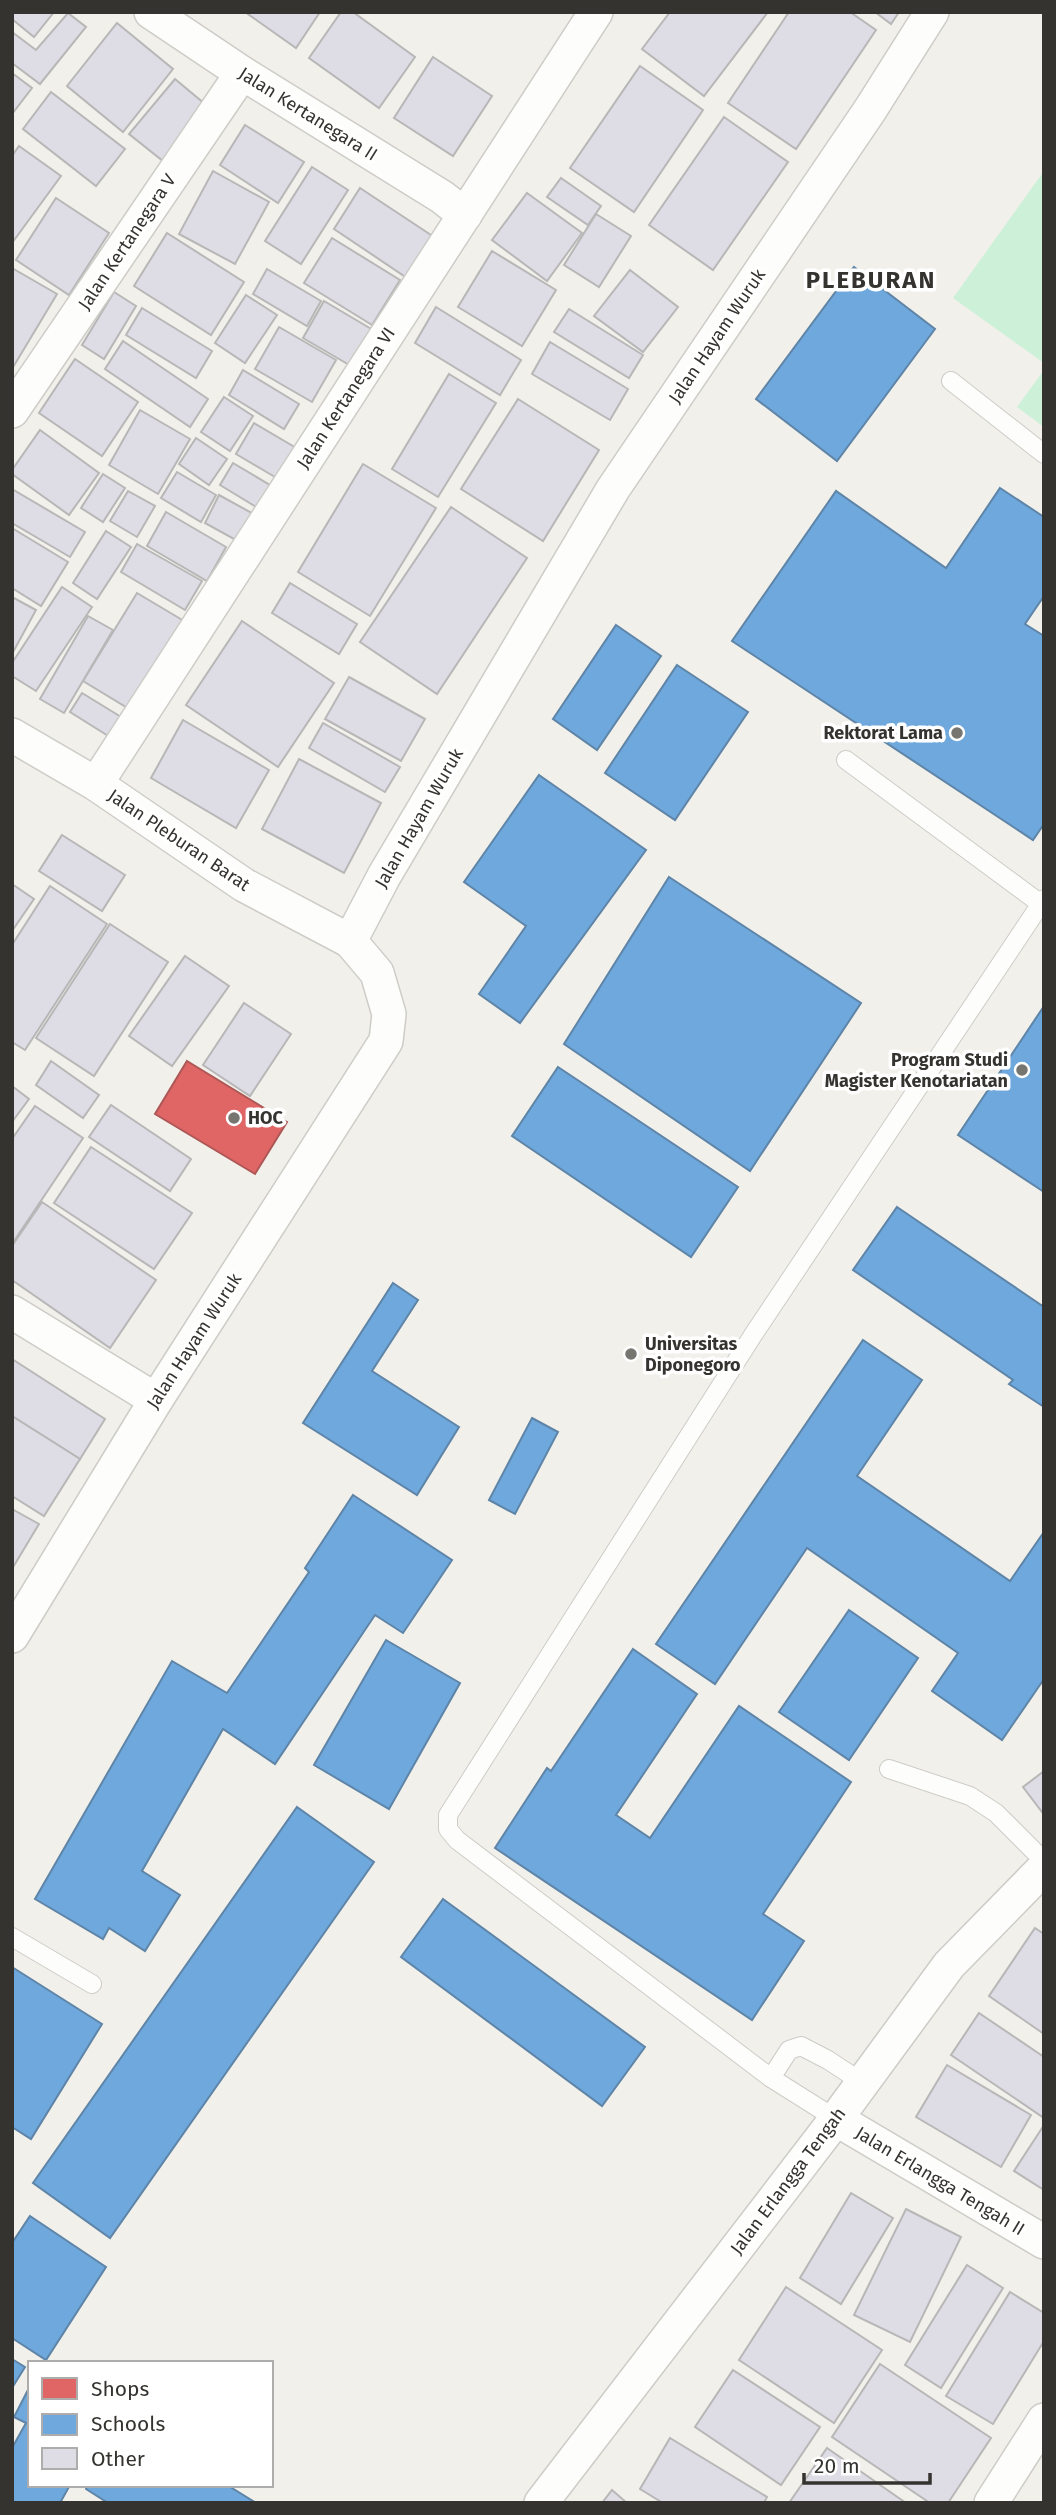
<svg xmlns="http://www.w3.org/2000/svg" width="1056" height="2515" font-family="'Fira Sans',sans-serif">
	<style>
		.green { fill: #ccf0d8 }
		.shops { fill: #e06666; stroke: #ad5756; stroke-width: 2 }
		.schools { fill: #6fa8dc; stroke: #5e85a8; stroke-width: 2 }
		.building { fill: #dedde6; stroke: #b8b7b7; stroke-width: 2 }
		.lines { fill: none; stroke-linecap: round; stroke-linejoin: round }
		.service-casing { stroke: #cdccc7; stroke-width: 20 }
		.minor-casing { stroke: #cdccc7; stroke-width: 36 }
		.service { stroke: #fdfdfc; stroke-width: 18 }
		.minor { stroke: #fdfdfc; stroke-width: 33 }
		.poi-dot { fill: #777570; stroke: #fff; stroke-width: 2.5 }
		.labels { text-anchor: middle; stroke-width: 7; stroke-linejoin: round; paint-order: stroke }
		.street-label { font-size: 18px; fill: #35332f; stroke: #fff }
		.poi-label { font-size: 18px; font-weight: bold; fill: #35332f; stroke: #fff; text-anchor: end }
		.district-label { font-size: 24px; font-weight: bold; letter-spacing: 2px; fill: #35332f; stroke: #fff }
	</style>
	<rect width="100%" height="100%" fill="#f2f0ea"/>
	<g class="green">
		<polygon points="1044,171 1044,363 953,298"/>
		<polygon points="1044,370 1044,427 1017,407"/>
	</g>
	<polygon class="shops" points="187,1061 287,1122 255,1174 155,1114"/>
	<g class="schools">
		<polygon points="854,267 935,329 837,461 756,399"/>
		<polygon points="1000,488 1044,517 1044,596 1025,624 1044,636 1044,824 1033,840 732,641 836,491 946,568"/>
		<polygon points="616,625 661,656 597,750 553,719"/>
		<polygon points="677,665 748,712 675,820 605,773"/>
		<polygon points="539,775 646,850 520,1023 479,994 526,926 464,882"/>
		<polygon points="669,877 861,1003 750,1171 564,1044"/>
		<polygon points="1044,1006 1044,1192 958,1135"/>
		<polygon points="558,1067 738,1187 691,1257 512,1136"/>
		<polygon points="897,1207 1044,1307 1044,1407 1009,1384 1013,1380 853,1270"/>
		<polygon points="393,1283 418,1300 372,1371 459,1427 417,1495 303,1423"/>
		<polygon points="863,1340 922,1380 857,1476 1010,1581 1044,1532 1044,1679 1002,1740 932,1691 958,1653 807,1548 715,1684 656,1644"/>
		<polygon points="532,1418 558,1432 515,1514 489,1500"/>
		<polygon points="353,1495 452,1560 403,1633 375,1615 275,1764 223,1729 142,1871 180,1895 145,1951 109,1928 103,1939 35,1899 172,1661 227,1693 309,1572 305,1568"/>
		<polygon points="849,1610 918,1658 849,1760 779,1712"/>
		<polygon points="386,1640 460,1683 389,1809 314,1765"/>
		<polygon points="633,1649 697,1694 616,1815 650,1838 739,1706 851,1782 763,1914 804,1941 752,2020 495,1848 547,1768 551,1771"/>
		<polygon points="297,1807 374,1862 110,2238 33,2183"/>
		<polygon points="443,1899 645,2047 602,2106 401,1957"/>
		<polygon points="12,1967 102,2024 31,2139 12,2127"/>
		<polygon points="30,2216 106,2267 46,2360 12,2338 12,2243"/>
		<polygon points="12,2359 25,2367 12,2388"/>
		<polygon points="30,2386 30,2485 70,2485 60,2503 12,2503 12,2448 26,2423 14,2417"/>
		<polygon points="88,2485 227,2485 256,2503 108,2503 86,2489"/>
	</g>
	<g class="building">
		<polygon points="12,12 54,12 34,37 12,19"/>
		<polygon points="245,12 320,12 296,48"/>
		<polygon points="341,12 353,12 415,57 379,108 309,58"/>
		<polygon points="670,12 768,12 704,96 642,49"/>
		<polygon points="789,12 850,12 876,30 796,149 728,103"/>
		<polygon points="875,12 899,12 891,24"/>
		<polygon points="68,13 86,27 40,84 12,63 12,32 36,50"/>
		<polygon points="117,23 173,69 123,132 67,86"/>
		<polygon points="433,57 492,96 453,156 394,118"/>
		<polygon points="640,66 703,110 634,212 570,168"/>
		<polygon points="12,73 32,88 12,114"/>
		<polygon points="175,79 212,110 168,165 129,134"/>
		<polygon points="51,92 125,149 96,186 23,129"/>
		<polygon points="724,117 788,162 713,270 649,225"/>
		<polygon points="245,125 304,162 278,203 220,165"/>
		<polygon points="19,146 61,176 12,243 12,156"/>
		<polygon points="312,167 348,190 301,264 265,241"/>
		<polygon points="213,171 269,202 235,264 179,234"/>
		<polygon points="561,178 601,206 588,225 547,197"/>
		<polygon points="360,188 440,241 413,282 334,229"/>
		<polygon points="527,193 582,233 547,281 492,240"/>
		<polygon points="56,198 109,233 69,295 16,260"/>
		<polygon points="596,214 631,236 599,287 564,265"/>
		<polygon points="167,233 244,282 211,335 134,286"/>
		<polygon points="332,238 400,280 372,325 304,283"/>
		<polygon points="492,251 556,290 522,346 458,307"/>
		<polygon points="12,268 57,294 12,369"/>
		<polygon points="267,269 321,301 307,326 253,294"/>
		<polygon points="630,270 678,307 643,352 594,316"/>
		<polygon points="114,292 136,306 104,359 82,345"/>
		<polygon points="246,295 277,315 245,363 215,343"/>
		<polygon points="324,301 373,330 351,366 303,338"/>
		<polygon points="436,307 521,360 500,395 415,343"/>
		<polygon points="142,308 212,351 196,378 126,335"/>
		<polygon points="569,309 643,355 629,378 554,332"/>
		<polygon points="279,327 336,360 312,402 255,369"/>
		<polygon points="123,341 208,399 190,427 105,369"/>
		<polygon points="550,342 628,389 610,420 532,374"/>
		<polygon points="75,359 138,402 102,456 39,413"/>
		<polygon points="243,370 299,404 284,429 229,395"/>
		<polygon points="449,374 496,403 438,497 392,469"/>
		<polygon points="224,397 253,416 230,451 201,432"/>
		<polygon points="518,399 599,450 543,541 461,489"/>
		<polygon points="140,410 190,439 158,494 109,465"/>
		<polygon points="254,423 298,449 280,480 236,454"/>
		<polygon points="40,430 99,473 69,515 12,474 12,470"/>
		<polygon points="196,438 227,459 209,485 179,464"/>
		<polygon points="233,463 280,491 266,513 220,485"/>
		<polygon points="363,464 436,508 370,616 298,572"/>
		<polygon points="177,472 216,495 201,522 161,498"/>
		<polygon points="103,474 125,488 103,522 81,508"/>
		<polygon points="12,489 85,532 70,557 12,523"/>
		<polygon points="128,491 155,506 137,537 110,521"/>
		<polygon points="219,495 259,517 243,544 205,523"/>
		<polygon points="451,507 527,558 437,694 360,642"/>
		<polygon points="166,512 226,547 207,581 147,546"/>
		<polygon points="12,528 68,562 41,606 12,588"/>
		<polygon points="106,531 131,547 97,599 73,583"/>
		<polygon points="137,544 202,581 185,610 121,572"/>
		<polygon points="290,583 357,624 339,654 272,613"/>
		<polygon points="62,587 92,607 36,691 12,676 12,663"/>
		<polygon points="137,593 184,621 131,710 83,681"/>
		<polygon points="12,597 36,610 12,654"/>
		<polygon points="88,616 113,630 64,713 40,699"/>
		<polygon points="242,621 334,683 278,767 186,705"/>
		<polygon points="349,677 425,719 401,761 325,719"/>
		<polygon points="82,693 126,720 113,739 70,712"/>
		<polygon points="183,720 269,770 236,828 151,778"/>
		<polygon points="323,723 400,767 385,792 309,748"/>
		<polygon points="299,759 381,803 344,873 262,829"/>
		<polygon points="62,835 125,875 102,911 39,871"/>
		<polygon points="12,884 34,899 12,931"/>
		<polygon points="50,886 107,924 25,1050 12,1042 12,945"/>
		<polygon points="110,924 168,962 94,1076 36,1038"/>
		<polygon points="185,956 229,986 172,1066 129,1036"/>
		<polygon points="244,1003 291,1034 250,1096 203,1065"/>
		<polygon points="51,1061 99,1095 83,1118 36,1085"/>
		<polygon points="12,1086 29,1099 12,1122"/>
		<polygon points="111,1105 191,1159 170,1191 89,1137"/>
		<polygon points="35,1106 83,1138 12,1244 12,1139"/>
		<polygon points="91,1147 192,1213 154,1269 54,1203"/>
		<polygon points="42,1202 156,1280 110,1348 12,1280 12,1246"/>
		<polygon points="12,1359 105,1419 80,1459 12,1416"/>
		<polygon points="12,1416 80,1459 44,1516 12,1496"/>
		<polygon points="12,1509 39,1524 12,1569"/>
		<polygon points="1044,1771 1044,1811 1042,1812 1023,1787"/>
		<polygon points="1035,1928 1044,1934 1044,2034 989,1996"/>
		<polygon points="979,2013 1044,2057 1044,2118 951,2055"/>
		<polygon points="947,2065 1031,2115 1001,2167 916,2117"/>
		<polygon points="1044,2125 1044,2190 1014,2171"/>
		<polygon points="851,2193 893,2218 841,2304 800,2278"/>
		<polygon points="906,2209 961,2237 910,2342 854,2315"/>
		<polygon points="967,2265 1003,2288 941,2388 905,2365"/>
		<polygon points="786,2287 882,2350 834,2423 739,2360"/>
		<polygon points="1010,2292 1044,2313 1044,2341 993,2424 946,2396"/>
		<polygon points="880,2364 991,2438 948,2503 930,2503 832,2437"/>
		<polygon points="733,2370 820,2427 781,2485 695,2427"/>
		<polygon points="670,2438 767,2497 764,2503 663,2503 640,2489"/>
		<polygon points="827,2448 906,2503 789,2503"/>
		<polygon points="612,2490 627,2503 602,2503"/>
	</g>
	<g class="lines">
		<defs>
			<g id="service">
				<polyline points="951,381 1044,454"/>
				<polyline points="846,760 1041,904"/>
				<polyline points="889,1769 970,1796 996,1813 1044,1861"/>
				<polyline points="12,1937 92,1984"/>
				<polyline points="771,2078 789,2050 801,2046 828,2060 863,2083"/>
				<polyline points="836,2119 771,2078 457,1840 448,1829 448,1815 753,1335 1044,899"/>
			</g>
			<g id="minor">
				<polyline points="151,12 242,73 442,197 465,215"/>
				<polyline points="12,411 242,73"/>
				<polyline points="12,735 96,784 244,885 350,941"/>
				<polyline points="96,784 596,12"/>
				<polyline points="12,1312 156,1400"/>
				<polyline points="12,1636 156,1400 386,1041 389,1014 377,973 350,941 384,876 613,489 870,110 932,12"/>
				<polyline points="836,2119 1044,2242"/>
				<polyline points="541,2503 836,2119 949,1965 1044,1868"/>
				<polyline points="991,2503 1044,2420"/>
			</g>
		</defs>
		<use href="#service" class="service-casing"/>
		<use href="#minor" class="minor-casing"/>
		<use href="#service" class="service"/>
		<use href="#minor" class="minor"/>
	</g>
	<g class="poi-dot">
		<circle cx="957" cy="733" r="7"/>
		<circle cx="1022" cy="1070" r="7"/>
		<circle cx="234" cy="1118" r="7"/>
		<circle cx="631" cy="1354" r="7"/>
	</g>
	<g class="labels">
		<g class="street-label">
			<text transform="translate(308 114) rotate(32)" y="6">Jalan Kertanegara II</text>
			<text transform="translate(127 242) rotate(-56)" y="6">Jalan Kertanegara V</text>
			<text transform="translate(717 336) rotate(-56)" y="6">Jalan Hayam Wuruk</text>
			<text transform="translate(346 398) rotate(-57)" y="6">Jalan Kertanegara VI</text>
			<text transform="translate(419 818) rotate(-60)" y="6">Jalan Hayam Wuruk</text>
			<text transform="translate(179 840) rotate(34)" y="6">Jalan Pleburan Barat</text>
			<text transform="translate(194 1341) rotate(-57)" y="6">Jalan Hayam Wuruk</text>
			<text transform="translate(788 2181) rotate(-53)" y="6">Jalan Erlangga Tengah</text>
			<text transform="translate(940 2181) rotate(31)" y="6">Jalan Erlangga Tengah II</text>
		</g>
		<g class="poi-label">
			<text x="943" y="739">Rektorat Lama</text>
			<text x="1008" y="1066">Program Studi<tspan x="1008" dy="21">Magister Kenotariatan</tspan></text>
			<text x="248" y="1124" text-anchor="start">HOC</text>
			<text x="645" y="1350" text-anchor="start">Universitas<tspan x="645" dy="21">Diponegoro</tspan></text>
		</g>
		<g class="district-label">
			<text x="871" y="288">PLEBURAN</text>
		</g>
	</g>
	<rect width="1056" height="2515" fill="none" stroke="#35332f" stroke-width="28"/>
	<rect x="28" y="2361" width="245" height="126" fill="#ffffff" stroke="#aeadac" stroke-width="2"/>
	<rect x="42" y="2378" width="35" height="21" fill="#e06666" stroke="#aeadac" stroke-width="2"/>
	<text x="91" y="2396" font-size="21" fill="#35332f">Shops</text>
	<rect x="42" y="2414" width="35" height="21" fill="#6fa8dc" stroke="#aeadac" stroke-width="2"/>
	<text x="91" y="2431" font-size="21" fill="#35332f">Schools</text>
	<rect x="42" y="2448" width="35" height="21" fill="#dedde6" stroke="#aeadac" stroke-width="2"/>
	<text x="91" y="2466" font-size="21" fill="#35332f">Other</text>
	<path d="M804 2473v10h126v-10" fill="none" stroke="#35332f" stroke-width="3.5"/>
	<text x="814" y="2473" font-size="21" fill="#35332f" stroke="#ffffff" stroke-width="5" paint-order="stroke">20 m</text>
</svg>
